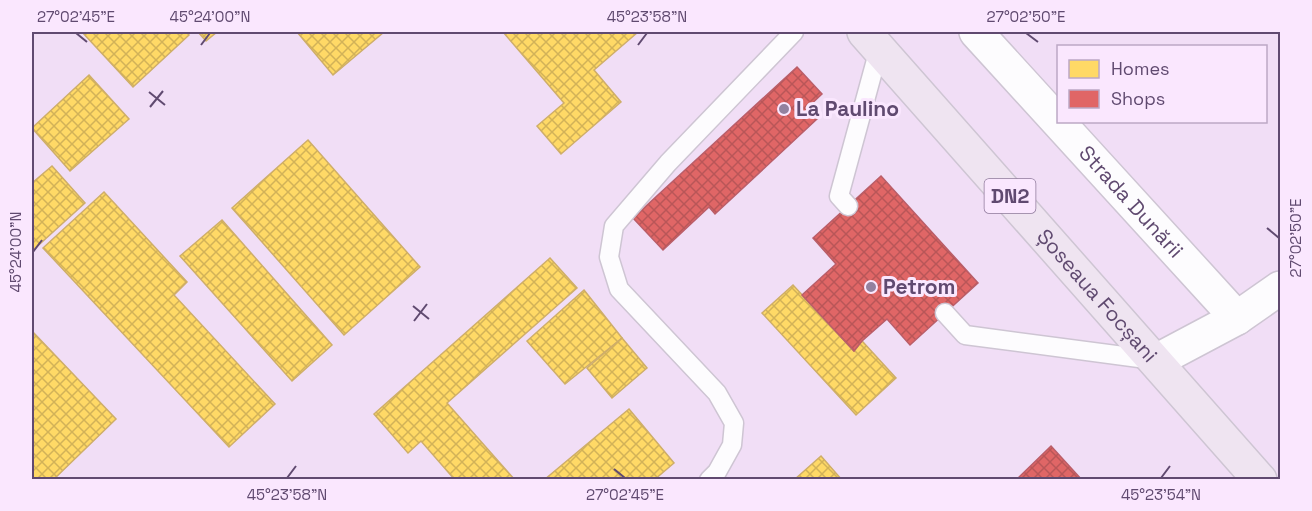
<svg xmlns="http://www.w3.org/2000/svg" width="1312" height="511" font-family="'Space Grotesk',sans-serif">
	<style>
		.residential { fill: #f1def6; fill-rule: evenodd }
		.homes { fill: url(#homes-cross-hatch); stroke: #cfae69; stroke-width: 1.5 }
		.shops { fill: url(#shops-cross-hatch); stroke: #ba5e69; stroke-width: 1.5 }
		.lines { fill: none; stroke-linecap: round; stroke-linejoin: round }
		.service-casing { stroke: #cec5d3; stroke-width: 21 }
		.minor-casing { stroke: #cec5d3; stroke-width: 36 }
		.primary-casing { stroke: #cec5d3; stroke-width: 36 }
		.service { stroke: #fdfcfe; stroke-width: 18 }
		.minor { stroke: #fdfcfe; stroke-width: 33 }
		.primary { stroke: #efe4f1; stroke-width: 33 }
		.ticks { fill: none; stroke: #604a70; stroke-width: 2 }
		.poi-dot { fill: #93819f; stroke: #fae7fe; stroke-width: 2 }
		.labels { text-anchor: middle; stroke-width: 6; stroke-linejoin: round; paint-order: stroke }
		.shield { fill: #fae7fe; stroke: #8e799b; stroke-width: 1.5 }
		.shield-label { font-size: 20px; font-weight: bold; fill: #604a70 }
		.poi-label { font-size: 21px; font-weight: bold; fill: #604a70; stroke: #fae7fe; text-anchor: start }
		.street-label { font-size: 21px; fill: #604a70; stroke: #fae7fe }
		.neatline { fill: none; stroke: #604a70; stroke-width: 2 }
		.ticks-label { font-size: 15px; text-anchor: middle; fill: #604a70 }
	</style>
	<defs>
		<pattern id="homes-cross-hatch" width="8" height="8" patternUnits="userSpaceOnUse" patternTransform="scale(1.5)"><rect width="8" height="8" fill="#ffd966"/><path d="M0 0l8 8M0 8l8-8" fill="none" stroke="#d2b258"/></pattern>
		<pattern id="shops-cross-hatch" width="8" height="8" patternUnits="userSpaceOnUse" patternTransform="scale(1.5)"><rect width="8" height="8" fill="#e06666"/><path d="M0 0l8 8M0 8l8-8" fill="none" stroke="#b95658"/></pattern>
	</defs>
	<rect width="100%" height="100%" fill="#f2e8f5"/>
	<path class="residential" d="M32 32H1280V479H32ZM1058 46H1266V122H1058Z"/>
	<g class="homes">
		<polygon points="82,32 186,32 189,35 133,87"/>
		<polygon points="198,32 217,32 206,41"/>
		<polygon points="297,32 384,32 333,75"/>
		<polygon points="503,32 638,32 594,70 621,102 561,154 537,126 564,103"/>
		<polygon points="89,75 129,119 70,171 32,128"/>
		<polygon points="308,140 420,267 344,335 232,208"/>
		<polygon points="52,166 85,203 32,251 32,183"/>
		<polygon points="104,192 187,282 174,295 275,404 229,447 43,248"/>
		<polygon points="222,220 332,345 292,381 180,256"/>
		<polygon points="550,258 577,288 447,403 515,480 455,480 421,441 408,453 374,414"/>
		<polygon points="793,285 854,351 862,341 896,378 856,415 762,313"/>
		<polygon points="584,290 622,338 565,384 527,341"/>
		<polygon points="32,331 116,419 53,480 32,480"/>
		<polygon points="622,338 647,368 612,398 587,368"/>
		<polygon points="629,409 674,463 654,480 544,480"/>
		<polygon points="821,456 842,480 794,480"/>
	</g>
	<g class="shops">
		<polygon points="797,67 822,94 807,108 817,119 715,214 709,207 663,250 633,218"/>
		<polygon points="881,176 978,283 910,345 887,319 862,341 854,351 802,295 836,264 813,238"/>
		<polygon points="1051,446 1082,480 1016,480"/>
	</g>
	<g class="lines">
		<defs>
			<g id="service">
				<polyline points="848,206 839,196 879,49"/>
				<polyline points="945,313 965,335 1154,360"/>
				<polyline points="709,480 717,472 732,445 734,423 717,393 619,289 609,257 614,226 668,163 794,32"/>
			</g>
			<g id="minor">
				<path id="s1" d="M976 32 1237 318"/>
				<polyline points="1156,361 1237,318 1280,288"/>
			</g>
			<g id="primary">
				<path id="s2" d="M864 32 1260 480"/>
			</g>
		</defs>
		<use href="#service" class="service-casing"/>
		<use href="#minor" class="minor-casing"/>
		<use href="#primary" class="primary-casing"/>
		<use href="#service" class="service"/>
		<use href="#minor" class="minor"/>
		<use href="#primary" class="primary"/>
	</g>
	<path class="ticks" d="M76 33 87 42M1026 33 1038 42M201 45 210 33M638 45 647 33M149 92 165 105M150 107 163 91M1267 228 1279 238M33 252 42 240M413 306 429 319M414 321 427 304M614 469 625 478M287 478 296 466M1161 478 1170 466"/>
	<g class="poi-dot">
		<circle cx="784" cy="109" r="6"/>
		<circle cx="871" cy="287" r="6"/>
	</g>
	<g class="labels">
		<rect class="shield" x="984.5" y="179" width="51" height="34" rx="4.5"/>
		<g class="shield-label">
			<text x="1010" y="203">DN2</text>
		</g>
		<g class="poi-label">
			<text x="796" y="116">La Paulino</text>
			<text x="883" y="294">Petrom</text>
		</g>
		<g class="street-label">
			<text dy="7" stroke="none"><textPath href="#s1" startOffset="230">Strada Dunării</textPath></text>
			<text dy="7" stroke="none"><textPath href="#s2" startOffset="352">Șoseaua Focșani</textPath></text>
		</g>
	</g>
	<rect width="1312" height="511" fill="none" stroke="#fae7fe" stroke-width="66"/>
	<rect x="1057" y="45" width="210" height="78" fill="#fae7fe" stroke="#bca8c5" stroke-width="1.5"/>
	<rect x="1069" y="60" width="30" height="18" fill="#ffd966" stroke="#bca8c5" stroke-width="1.5"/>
	<text x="1111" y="75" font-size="18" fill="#604a70">Homes</text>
	<rect x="1069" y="90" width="30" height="18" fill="#e06666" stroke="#bca8c5" stroke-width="1.5"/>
	<text x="1111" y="105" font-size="18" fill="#604a70">Shops</text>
	<rect x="33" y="33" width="1246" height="445" class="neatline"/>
	<g class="ticks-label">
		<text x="76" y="22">27°02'45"E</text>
		<text x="210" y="22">45°24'00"N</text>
		<text x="647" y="22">45°23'58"N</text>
		<text x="1026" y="22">27°02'50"E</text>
		<text transform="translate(1296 238) rotate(-90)" y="5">27°02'50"E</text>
		<text transform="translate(16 252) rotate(-90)" y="5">45°24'00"N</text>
		<text x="287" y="500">45°23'58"N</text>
		<text x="625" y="500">27°02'45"E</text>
		<text x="1161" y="500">45°23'54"N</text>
	</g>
</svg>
